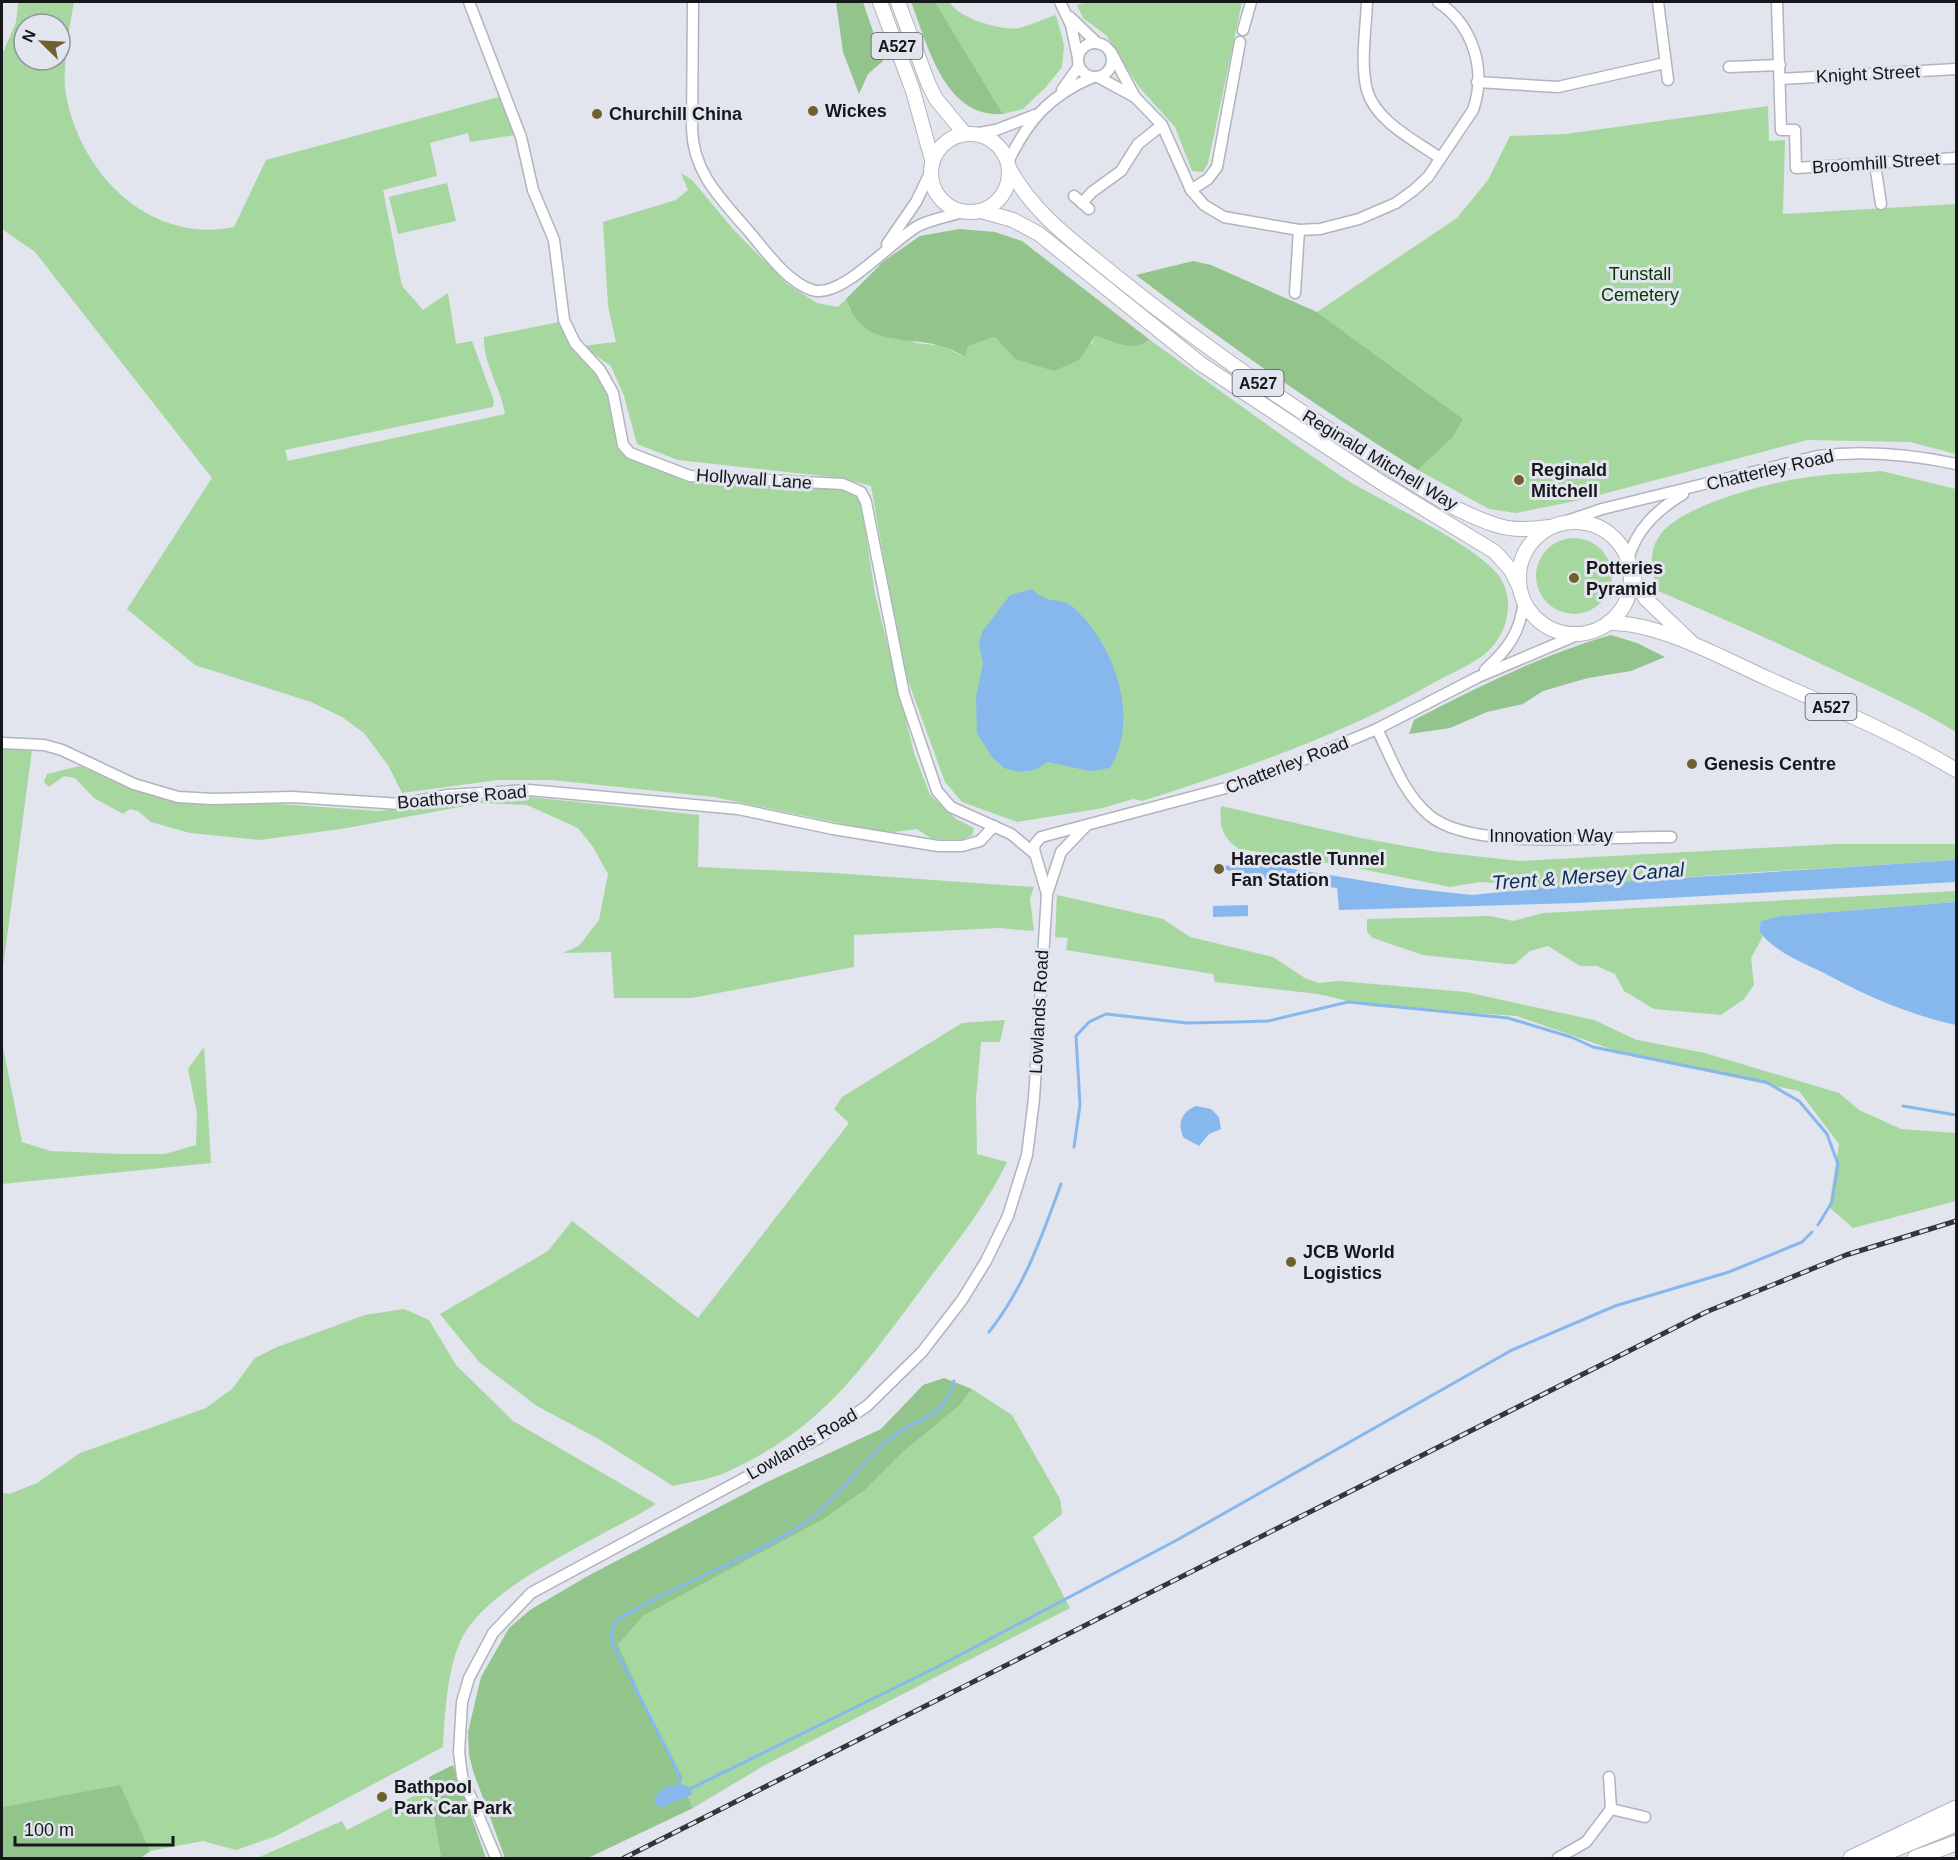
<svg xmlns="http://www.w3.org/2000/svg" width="1958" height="1860" font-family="Arial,sans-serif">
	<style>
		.green { fill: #a6d79f; fill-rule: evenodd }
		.forest { fill: #92c48c }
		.water { fill: #86b8ee }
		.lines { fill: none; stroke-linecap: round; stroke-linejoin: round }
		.stream { stroke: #86b8ee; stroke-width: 3 }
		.minor-casing { stroke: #b2b4bd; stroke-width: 13 }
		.major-casing { stroke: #b2b4bd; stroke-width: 16 }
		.highway-casing { stroke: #b2b4bd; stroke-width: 17 }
		.minor { stroke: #fff; stroke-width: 10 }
		.major { stroke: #fff; stroke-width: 14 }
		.highway { stroke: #fff; stroke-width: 15 }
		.rail-casing { stroke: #35363a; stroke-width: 5 }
		.rail { stroke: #e2e4ee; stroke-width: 3; stroke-dasharray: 9; stroke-linecap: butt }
		.poi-dot { fill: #6f602e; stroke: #e2e4ee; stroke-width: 2 }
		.labels { text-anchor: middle; stroke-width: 6; stroke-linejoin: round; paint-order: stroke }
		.shield { fill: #e2e4ee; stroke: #53545a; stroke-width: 1.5 }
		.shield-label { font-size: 16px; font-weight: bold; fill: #16171a }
		.street-label { font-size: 18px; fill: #16171a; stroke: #e2e4ee }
		.poi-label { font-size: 18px; font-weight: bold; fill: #16171a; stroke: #e2e4ee; text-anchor: start }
		.park-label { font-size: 18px; fill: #033900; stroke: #e2e4ee }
		.water-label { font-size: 20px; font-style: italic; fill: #092e50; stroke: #e2e4ee }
	</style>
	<rect width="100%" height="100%" fill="#e2e4ee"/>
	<g class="green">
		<path d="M18 2H74C70 22 63 68 65 88 76 169 147 245 234 227L266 160 499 97 515 135 470 142 468 133 430 143 437 176 383 190 402 286 423 310 448 293 456 344 472 341 494 401 493 407 285 450 288 461 505 414C501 387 483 364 484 337L559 322C570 352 587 356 600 378 612 400 612 425 619 449L629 456 705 484 836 487 849 491 861 502 875 594 914 753 930 795 956 819 974 828 972 835 962 840 932 839 917 829 886 833 714 797 552 780H498L402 793 388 765 364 733 342 717 311 702 195 665 127 609 212 478 35 252 2 229V55L16 22ZM24 24H60V60H24Z"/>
		<path d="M935 2H950C957 18 1001 31 1019 28 1031 25 1044 19 1056 15L1064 45 1062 67 1046 87 1023 109 1003 114Z"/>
		<polygon points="1088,2 1242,2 1208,163 1203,172 1192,171 1175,127 1139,87 1106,35 1083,18 1077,5"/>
		<polygon points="1768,106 1769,141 1785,140 1783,214 1956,204 1956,454 1910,442 1807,440 1580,500 1516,513 1489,509 1418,470 1454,436 1463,419 1317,312 1457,218 1488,180 1510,136 1566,134"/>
		<path d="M681 173 692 180 733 229 787 284 817 303 838 307 846 299 850 310 916 343 943 346 964 357 968 346 995 337 1015 359 1092 343 1095 336C1115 342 1132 353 1150 340 1214 386 1277 433 1342 477 1378 500 1482 547 1501 579 1515 604 1507 635 1486 653 1472 665 1451 673 1435 682 1343 735 1243 769 1142 801L1133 799 1103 808 1017 822 962 802 945 782 903 667 871 486 841 478 678 460 637 444 624 396 611 366 582 346 616 342 608 306 603 222 676 200 688 190Z"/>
		<polygon points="447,183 456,221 398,234 389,197"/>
		<path d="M1881 471 1956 489V732C1917 708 1875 689 1834 670 1776 642 1717 616 1658 591 1652 574 1648 554 1658 538 1678 504 1778 480 1817 476 1838 473 1860 473 1881 471Z"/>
		<circle cx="1574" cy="576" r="38"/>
		<polygon points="18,748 32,750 2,975 2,749"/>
		<polygon points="80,766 122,784 188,804 252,802 379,811 521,796 699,815 698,867 834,873 1034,887 1030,899 1034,931 999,928 854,935 854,967 692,998 614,998 611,952 563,953 579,946 599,920 608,874 593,847 578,828 527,805 481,803 347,828 260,840 190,833 151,822 138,811 130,809 123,814 94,798 75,778 64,776 49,787 44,782 47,774"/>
		<path d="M1221 806 1361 838 1438 852 1519 861 1837 844H1956V860L1744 873 1499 891 1495 883 1480 882 1450 887 1347 866 1239 849C1222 837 1219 826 1221 806Z"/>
		<polygon points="1956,891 1956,902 1781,916 1761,921 1759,931 1763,936 1751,958 1754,985 1744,999 1721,1015 1654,1009 1624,991 1615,974 1597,966 1580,966 1548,946 1530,951 1515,964 1507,964 1423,955 1373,938 1367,932 1367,919 1490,916 1513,921 1543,913"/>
		<polygon points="1057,895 1163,919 1190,937 1273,957 1305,978 1318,983 1339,981 1466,992 1594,1020 1637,1040 1705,1053 1839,1093 1859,1110 1901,1129 1956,1133 1956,1201 1853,1228 1829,1207 1839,1144 1799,1091 1631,1056 1517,1016 1369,1006 1318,994 1215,982 1213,974 1066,950 1068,938 1055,937"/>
		<path d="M1005 1020 1000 1042H981L976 1099 977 1154 1007 1162C986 1206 955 1244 926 1283 863 1367 822 1431 722 1474 707 1480 689 1482 673 1486L597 1438 537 1406 479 1362 440 1314 548 1251 572 1221 698 1318 849 1123 834 1109 842 1097 962 1023Z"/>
		<polygon points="2,1026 2,1042 22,1142 50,1151 121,1154 165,1154 196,1145 197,1113 188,1069 204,1047 211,1163 2,1184"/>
		<path d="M404 1309 429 1320 456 1365 513 1421 656 1504C603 1537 498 1580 466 1631 447 1660 445 1713 443 1747L276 1836 236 1850 203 1841 150 1851 119 1786 2 1807V1493L9 1494 37 1483 80 1453 206 1408 232 1389 255 1358 277 1347 365 1315Z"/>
		<polygon points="972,1389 1012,1415 1060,1499 1062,1514 1033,1537 1070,1608 765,1765 693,1808 618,1645 643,1616 822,1520 865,1490 903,1452 960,1405"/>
		<polygon points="429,1788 441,1858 257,1858 342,1821 347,1830"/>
	</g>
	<g class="forest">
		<polygon points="836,2 863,2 883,61 868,74 859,94 843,52"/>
		<path d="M911 2H935L1003 114C944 118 928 45 911 2Z"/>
		<path d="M959 229 995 232 1022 241 1150 340C1132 353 1115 342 1095 336L1079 360 1054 371 1015 359 995 337 968 346 965 357C958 353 951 349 944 347 905 334 864 350 846 299L884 261 920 236Z"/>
		<path d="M1193 261 1211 265 1317 312 1463 419 1454 436 1418 470C1320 409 1227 345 1136 275Z"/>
		<path d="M1611 635 1637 643 1665 657 1631 671 1588 678 1543 691 1523 704 1487 712 1450 728 1409 734 1414 720C1478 687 1541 655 1611 635Z"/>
		<polygon points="944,1378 972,1389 960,1405 903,1452 865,1490 822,1520 643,1616 618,1645 693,1808 588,1858 505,1858 473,1771 469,1755 468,1732 481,1677 509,1628 530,1610 586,1577 765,1483 881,1429 923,1385"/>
		<polygon points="453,1765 486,1858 441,1858 429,1788 425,1779"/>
		<polygon points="120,1785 150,1851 141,1858 2,1858 2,1807"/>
	</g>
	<g class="water">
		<path d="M1031 589C1036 592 1041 597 1047 599 1055 601 1067 601 1073 607 1114 644 1141 717 1110 768L1089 771 1048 762 1035 770 1019 772 1004 768 992 757 977 733 976 697 983 663 979 644 982 632 1010 595Z"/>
		<polygon points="1956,860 1956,882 1577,903 1339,910 1337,888 1247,877 1224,869 1224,866 1257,863 1408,888 1472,895 1572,885"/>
		<path d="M1956 902V1025C1910 1015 1866 996 1824 973 1800 961 1776 953 1759 931L1761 921 1781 916Z"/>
		<polygon points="1248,905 1248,916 1213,917 1213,906"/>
		<path d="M1196 1106 1211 1109 1219 1117 1221 1129 1209 1134 1199 1146 1184 1138C1177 1124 1181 1112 1196 1106Z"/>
		<path d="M679 1784 692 1788 691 1795 660 1808 654 1802C657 1789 667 1786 679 1784Z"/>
	</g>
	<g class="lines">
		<g class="stream">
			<polyline points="1903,1106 1956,1115"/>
			<polyline points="1074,1147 1080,1105 1076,1036 1089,1022 1106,1014 1187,1023 1236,1022 1268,1021 1348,1002 1508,1018 1571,1037 1593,1047 1766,1082 1799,1101 1827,1134 1838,1164 1832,1202 1818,1225"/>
			<path d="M989 1332C1024 1288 1042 1236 1061 1184"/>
			<path d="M679 1784 681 1778 613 1644 611 1635 614 1624C625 1612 643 1606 657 1598 705 1573 755 1555 800 1526 836 1503 859 1463 892 1437 918 1416 944 1420 954 1381"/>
			<polyline points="692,1788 939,1666 1177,1540 1512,1350 1615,1306 1729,1272 1802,1242 1812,1232"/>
		</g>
		<defs>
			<g id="minor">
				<polyline points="469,2 521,137 533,190 554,240 564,320 575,343 600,370 613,393 623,445 630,453 690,476 843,484 861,492 866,502 904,694 937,791 951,807 1011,834 1035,854"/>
				<path d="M693 2 692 129C693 171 719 197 745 227 763 247 785 281 812 290 841 300 891 241 918 226 932 219 947 217 962 212"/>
				<polyline points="1060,2 1071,25 1078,58"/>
				<path d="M1367 2C1366 29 1360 63 1367 90 1375 121 1416 141 1440 158"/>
				<polyline points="1658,2 1668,80"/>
				<polyline points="1777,2 1781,130 1795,130 1796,168 1956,158"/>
				<polyline points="1070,17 1097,43"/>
				<polyline points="1243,30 1251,2"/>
				<circle cx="1095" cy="60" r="17"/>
				<path d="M1111 52 1135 97 1162 125 1191 190 1204 205 1224 217 1299 230 1320 229 1359 219 1396 203 1414 190 1428 177 1473 110C1487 70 1473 25 1438 2"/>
				<polyline points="1729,67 1780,65"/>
				<polyline points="1098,77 1135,97"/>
				<polyline points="1780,79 1956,69"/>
				<polyline points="1477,82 1558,87 1665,63"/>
				<polyline points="1062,90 1079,66"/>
				<polyline points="974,134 996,130 1035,115"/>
				<path d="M1008 162C1028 120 1049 96 1093 77"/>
				<polyline points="1875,164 1881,204"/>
				<polyline points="1191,190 1208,179 1217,167 1240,42"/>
				<polyline points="1074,196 1089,209"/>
				<polyline points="1082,203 1092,192 1121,171 1138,144 1162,125"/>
				<polyline points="887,244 916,202 930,173"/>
				<polyline points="1295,293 1299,230"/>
				<path d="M1564 522 1602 509 1818 456C1865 450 1909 454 1956 464"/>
				<path d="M1628 560C1636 529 1657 510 1683 494"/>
				<path d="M1485 670C1508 649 1520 633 1524 601"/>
				<path d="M1377 729C1392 759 1403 793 1429 815 1473 853 1611 835 1671 837"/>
				<polyline points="2,743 44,745 62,750 134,784 178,797 213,799 292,797 401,804 448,795 529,790 738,809 833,829 938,846 962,846 980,841 994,826"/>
				<polyline points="1047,894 1034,850 1035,844 1041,837 1252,781 1377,729 1478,677 1582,633"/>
				<polyline points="1611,1809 1645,1817"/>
				<polyline points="496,1858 462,1776 459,1752 462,1702 469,1678 493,1633 531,1593 819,1438 867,1406 922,1352 962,1300 986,1261 1008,1216 1027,1155 1034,1099 1047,894 1061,852 1086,826"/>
				<polyline points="1558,1858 1586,1842 1611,1809 1609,1777"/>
			</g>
			<g id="major">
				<polyline points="880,2 913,91 932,160"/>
				<polyline points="898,2 928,83 936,99 965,134"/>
				<circle cx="970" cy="173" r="39"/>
				<path d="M1009 168C1034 214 1073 241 1113 274 1197 342 1285 403 1377 460 1414 483 1454 512 1496 525 1513 531 1532 529 1550 527"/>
				<polyline points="981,211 1013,220 1039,234 1201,364 1382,483 1495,552 1511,570 1519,586"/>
				<circle cx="1575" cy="578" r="56"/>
				<polyline points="1631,575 1646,599 1691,642"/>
				<path d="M1608 623C1660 622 1724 659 1771 680 1834 708 1898 735 1956 770"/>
			</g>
			<g id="highway">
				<polyline points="1851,1858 1956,1808"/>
				<polyline points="1873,1858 1956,1824"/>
				<polyline points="1915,1858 1956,1843"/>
			</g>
		</defs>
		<use href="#minor" class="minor-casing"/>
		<use href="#major" class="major-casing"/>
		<use href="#highway" class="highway-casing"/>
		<use href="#minor" class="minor"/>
		<use href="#major" class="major"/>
		<use href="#highway" class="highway"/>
		<defs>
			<polyline id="rail" points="624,1858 1706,1312 1846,1255 1956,1221"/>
		</defs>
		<use href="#rail" class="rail-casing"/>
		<use href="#rail" class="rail"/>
	</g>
	<g class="poi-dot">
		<circle cx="813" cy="111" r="6"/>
		<circle cx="597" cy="114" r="6"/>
		<circle cx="1519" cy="480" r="6"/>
		<circle cx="1574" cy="578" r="6"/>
		<circle cx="1692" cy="764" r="6"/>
		<circle cx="1219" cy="869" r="6"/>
		<circle cx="1291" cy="1262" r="6"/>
		<circle cx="382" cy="1797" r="6"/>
	</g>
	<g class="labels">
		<g class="shield">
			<rect x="871.5" y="33" width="51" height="26" rx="4.5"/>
			<rect x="1232.5" y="370" width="51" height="26" rx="4.5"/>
			<rect x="1805.5" y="694" width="51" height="26" rx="4.5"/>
		</g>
		<g class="shield-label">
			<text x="897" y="52">A527</text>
			<text x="1258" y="389">A527</text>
			<text x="1831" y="713">A527</text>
		</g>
		<g class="street-label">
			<text transform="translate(1868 74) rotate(-3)" y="6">Knight Street</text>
			<text transform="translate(1876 163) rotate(-4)" y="6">Broomhill Street</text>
			<text transform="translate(1380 460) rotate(31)" y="6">Reginald Mitchell Way</text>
			<text transform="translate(1770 470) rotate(-13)" y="6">Chatterley Road</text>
			<text transform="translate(754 479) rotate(4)" y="6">Hollywall Lane</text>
			<text transform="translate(1287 765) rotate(-21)" y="6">Chatterley Road</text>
			<text transform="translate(462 797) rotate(-5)" y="6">Boathorse Road</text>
			<text x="1551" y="842">Innovation Way</text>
			<text transform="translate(1039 1012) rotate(-87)" y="6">Lowlands Road</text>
			<text transform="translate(802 1444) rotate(-30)" y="6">Lowlands Road</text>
		</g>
		<g class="poi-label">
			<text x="825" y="117">Wickes</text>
			<text x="609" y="120">Churchill China</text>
			<text x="1531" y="476">Reginald<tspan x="1531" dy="21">Mitchell</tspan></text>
			<text x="1586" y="574">Potteries<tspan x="1586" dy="21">Pyramid</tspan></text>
			<text x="1704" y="770">Genesis Centre</text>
			<text x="1231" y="865">Harecastle Tunnel<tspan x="1231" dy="21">Fan Station</tspan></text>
			<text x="1303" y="1258">JCB World<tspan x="1303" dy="21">Logistics</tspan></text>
			<text x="394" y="1793">Bathpool<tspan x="394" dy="21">Park Car Park</tspan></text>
		</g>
		<g class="park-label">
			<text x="1640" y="280">Tunstall<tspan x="1640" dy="21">Cemetery</tspan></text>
		</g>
		<g class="water-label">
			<text transform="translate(1588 876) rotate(-4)" y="7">Trent &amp; Mersey Canal</text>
		</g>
	</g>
	<rect width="1958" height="1860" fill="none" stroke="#16171a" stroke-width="6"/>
	<g transform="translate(42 42) rotate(294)"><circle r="28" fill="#e2e4ee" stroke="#909299" stroke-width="1.5"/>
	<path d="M0-4.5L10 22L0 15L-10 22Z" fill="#6f602e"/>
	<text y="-9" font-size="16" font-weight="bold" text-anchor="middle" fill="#16171a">N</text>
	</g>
	<path d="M15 1836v9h158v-9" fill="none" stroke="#16171a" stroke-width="3"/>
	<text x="24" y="1836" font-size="18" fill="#16171a" stroke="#e2e4ee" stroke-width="4.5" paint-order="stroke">100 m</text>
</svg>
